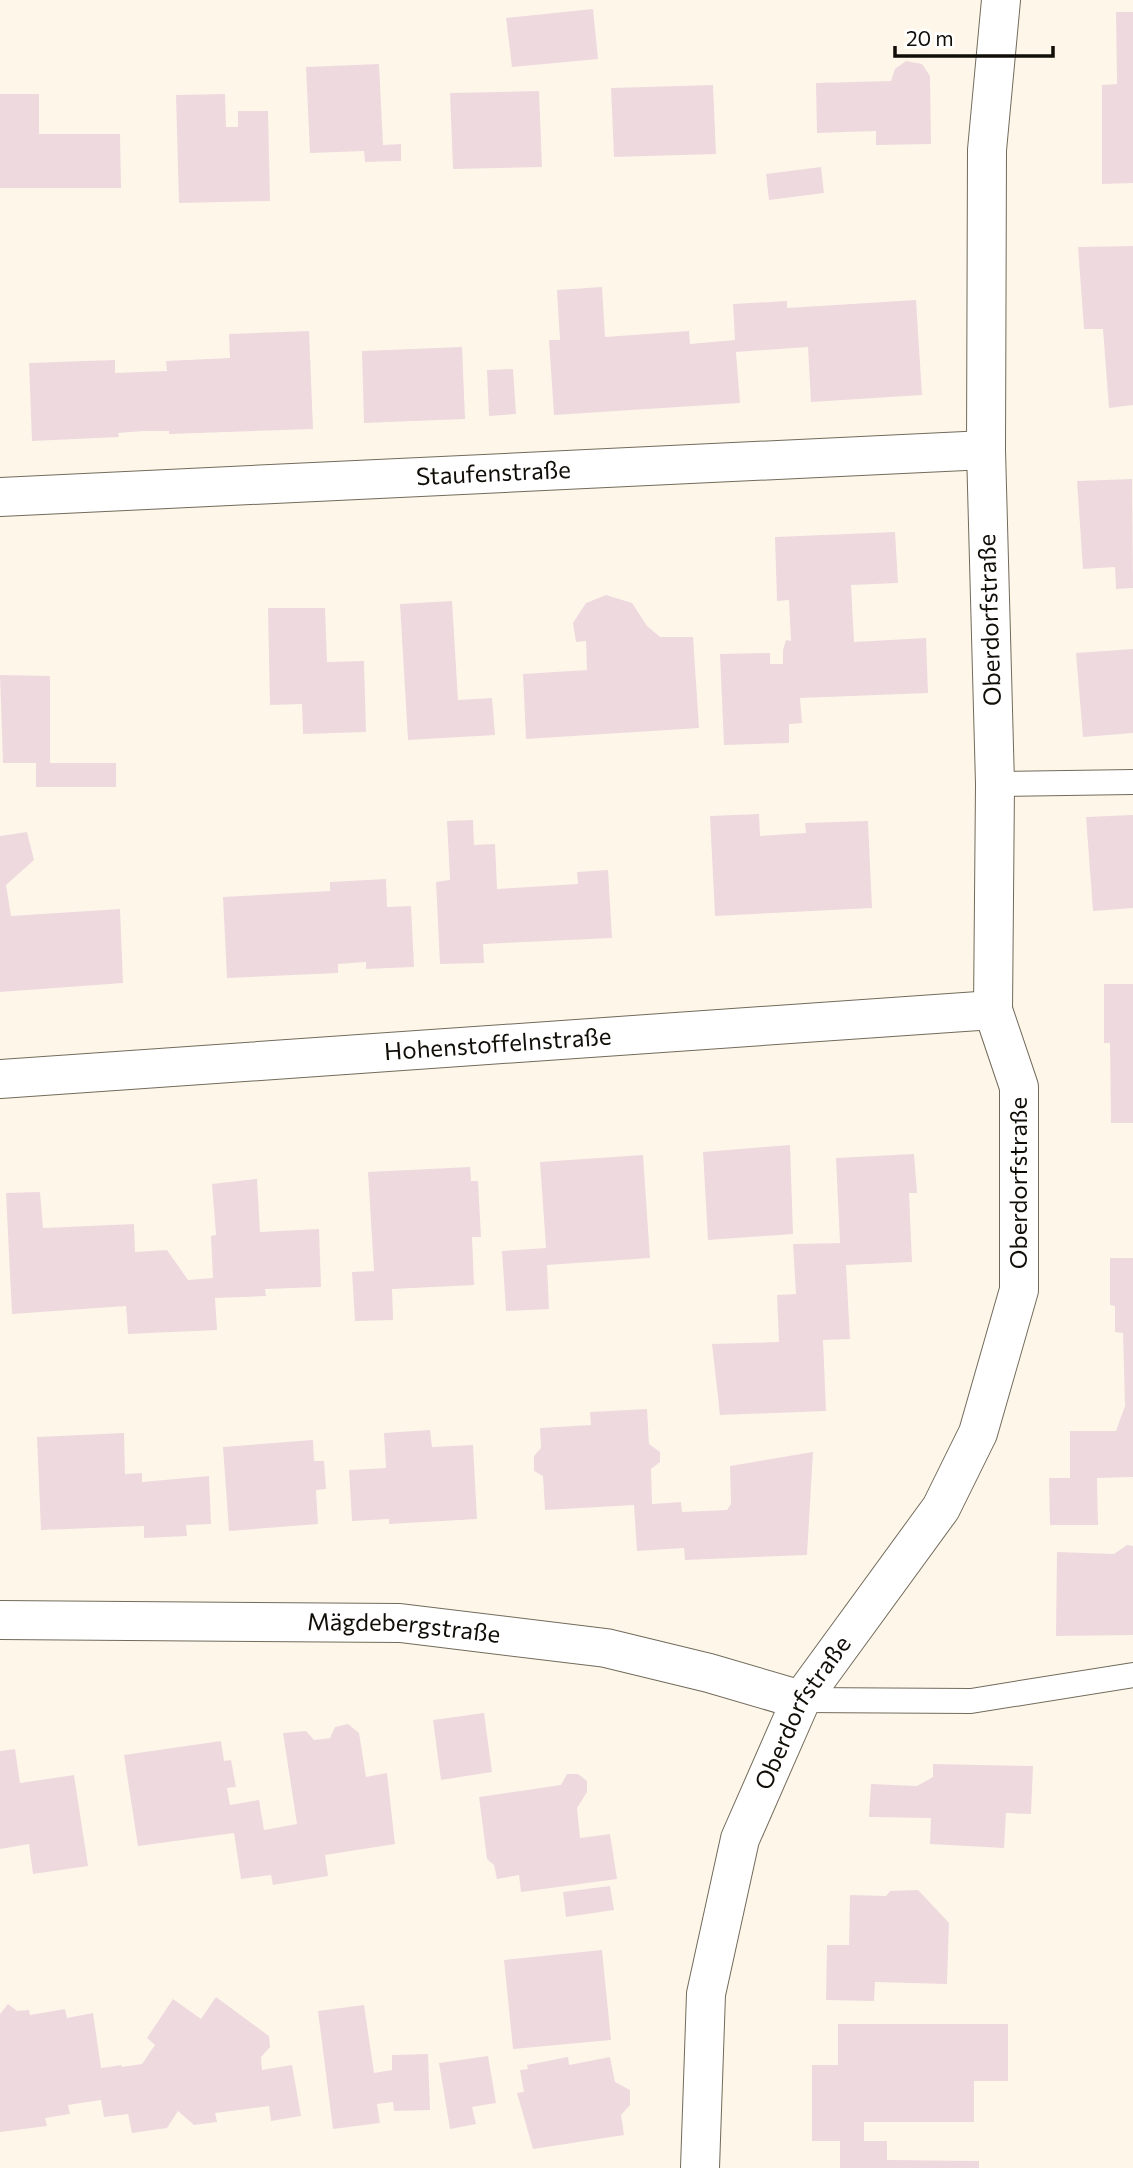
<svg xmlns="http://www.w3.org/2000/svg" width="1133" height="2168" font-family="Commissioner,sans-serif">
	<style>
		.building { fill: #eed9df }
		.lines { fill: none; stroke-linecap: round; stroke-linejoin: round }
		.lane-casing { stroke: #726b5b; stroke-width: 26 }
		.street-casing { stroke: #726b5b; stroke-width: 40 }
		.lane { stroke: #fff; stroke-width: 24 }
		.street { stroke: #fff; stroke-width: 38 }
		.labels { text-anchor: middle; stroke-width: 5; stroke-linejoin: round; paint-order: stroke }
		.street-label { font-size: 24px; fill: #110e08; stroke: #fff }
	</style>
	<rect width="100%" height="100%" fill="#fef7e9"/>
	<g class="building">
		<polygon points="593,9 598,59 512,67 506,18"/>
		<polygon points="1116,12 1133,12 1133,183 1102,184 1102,85 1117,84"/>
		<polygon points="906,61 922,64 930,76 931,144 876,145 876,131 817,133 816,83 891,81 895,69"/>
		<polygon points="379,64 383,145 401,144 401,161 365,162 364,151 310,153 306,67"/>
		<polygon points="713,85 716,154 614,157 611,88"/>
		<polygon points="539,91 542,167 453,169 450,93"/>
		<polygon points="0,94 39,94 39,134 120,134 121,188 0,188"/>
		<polygon points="225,94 226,127 238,127 238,111 268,111 270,201 179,203 176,95"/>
		<polygon points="821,167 824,193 769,200 766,174"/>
		<polygon points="1133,246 1133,405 1109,408 1103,329 1084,329 1078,247"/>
		<polygon points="602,287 605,337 689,331 690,344 735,340 733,304 787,301 787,308 916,300 922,395 811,402 808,347 736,352 740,403 554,415 549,340 560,340 557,290"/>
		<polygon points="309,331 313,429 169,434 169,431 144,431 118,433 119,437 32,441 29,363 115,360 115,373 167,371 166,361 230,358 229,334"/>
		<polygon points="462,347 465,419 364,423 362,351"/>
		<polygon points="513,369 516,414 489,416 487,370"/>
		<polygon points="1132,479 1133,588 1116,589 1115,567 1083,569 1077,481"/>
		<polygon points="895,532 898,583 851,585 854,642 926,638 928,693 800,698 802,723 789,724 789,743 724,745 720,654 770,653 770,664 783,664 783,650 786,640 791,641 789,600 777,601 775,537"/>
		<polygon points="606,595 632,603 647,626 660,637 693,637 699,728 526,739 523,674 587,670 586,641 576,642 573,623 586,603"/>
		<polygon points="452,601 458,700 492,698 495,735 408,740 400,604"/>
		<polygon points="268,608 325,608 327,662 364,661 366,732 303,734 302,704 270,705"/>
		<polygon points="1133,649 1133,733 1083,737 1076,653"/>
		<polygon points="0,675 50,676 50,763 116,763 116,787 36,787 36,763 3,763"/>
		<polygon points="759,814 760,836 806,833 805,823 868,821 872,908 715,916 710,816"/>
		<polygon points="1133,815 1133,908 1093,911 1086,817"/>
		<polygon points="473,820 474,845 495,844 497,889 578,884 577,872 608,870 612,938 483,944 484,963 440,964 436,882 450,880 447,821"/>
		<polygon points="27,832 34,860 6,885 11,916 120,909 123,983 0,992 0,836"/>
		<polygon points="386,879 387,907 411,906 414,967 366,969 366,962 338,964 338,973 227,978 223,897 330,891 330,882"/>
		<polygon points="1104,984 1133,984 1133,1123 1111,1123 1110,1043 1104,1043"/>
		<polygon points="790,1145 793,1234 708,1240 703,1152"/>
		<polygon points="914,1154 917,1193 909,1193 912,1262 846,1265 850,1339 823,1340 826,1411 720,1415 712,1344 779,1342 777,1295 796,1294 793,1244 840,1243 836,1158"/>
		<polygon points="643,1155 650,1258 547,1265 549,1309 506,1311 502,1251 546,1248 540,1162"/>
		<polygon points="470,1167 471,1181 478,1181 481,1237 472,1237 474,1285 392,1289 393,1320 355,1321 352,1272 374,1271 368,1172"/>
		<polygon points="257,1179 260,1232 319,1229 321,1287 265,1289 266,1296 215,1298 217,1330 128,1334 126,1306 12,1314 6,1193 40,1192 43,1228 134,1224 135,1252 167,1250 188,1280 213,1278 211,1236 216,1235 212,1184"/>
		<polygon points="1110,1258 1133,1258 1133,1477 1097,1478 1098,1525 1050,1525 1049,1478 1070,1478 1070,1431 1116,1431 1125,1406 1123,1333 1115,1332 1115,1306 1110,1305"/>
		<polygon points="647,1409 649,1444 660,1452 660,1462 651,1469 652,1504 681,1502 682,1512 727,1510 731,1504 730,1466 813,1452 807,1555 685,1560 684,1548 637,1551 634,1505 545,1510 543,1476 534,1471 534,1456 541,1448 540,1428 591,1425 590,1412"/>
		<polygon points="430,1430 432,1447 473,1445 477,1519 389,1524 389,1519 352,1521 349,1470 386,1468 384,1433"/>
		<polygon points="124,1433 125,1474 142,1473 142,1482 209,1476 211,1524 186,1525 187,1536 144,1538 144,1526 41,1530 37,1437"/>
		<polygon points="313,1440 314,1461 324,1461 326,1489 316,1490 318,1524 229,1531 223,1447"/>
		<polygon points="1127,1545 1133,1546 1133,1635 1056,1636 1057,1552 1114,1554"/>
		<polygon points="484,1713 492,1772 441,1780 433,1720"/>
		<polygon points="348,1724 359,1733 366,1777 387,1773 395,1844 325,1855 328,1876 273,1885 271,1875 241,1879 234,1833 138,1846 124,1755 221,1741 224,1761 231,1760 236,1787 227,1788 230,1805 259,1800 264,1830 297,1824 283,1733 306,1731 314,1740 330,1738 335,1727"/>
		<polygon points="15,1749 20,1783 74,1775 88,1866 33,1874 29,1844 0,1849 0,1751"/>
		<polygon points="933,1764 1033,1766 1031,1814 1006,1813 1004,1848 930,1844 931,1818 869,1817 871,1784 917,1786 933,1777"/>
		<polygon points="567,1774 578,1774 587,1781 587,1792 577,1808 580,1838 610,1834 617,1879 521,1892 519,1875 497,1879 494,1865 487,1859 479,1797 561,1785"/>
		<polygon points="610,1886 614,1910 566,1917 563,1892"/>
		<polygon points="918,1890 949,1923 947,1984 875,1982 874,2001 826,2000 827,1945 849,1945 850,1895 886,1896 890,1891"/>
		<polygon points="602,1950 611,2040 513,2049 504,1960"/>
		<polygon points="216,1997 269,2036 270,2047 261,2057 262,2070 292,2065 301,2116 271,2121 269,2106 215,2113 217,2122 194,2125 178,2111 167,2128 132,2133 128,2114 104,2117 101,2100 68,2105 70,2114 45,2118 47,2126 0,2132 0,2014 8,2004 17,2011 29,2010 30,2015 65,2009 67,2018 93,2013 101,2068 122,2065 121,2067 142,2064 155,2045 147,2038 173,1999 201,2019"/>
		<polygon points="364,2005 374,2073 392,2070 392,2055 428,2054 430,2110 394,2111 393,2102 377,2104 380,2123 333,2129 318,2011"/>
		<polygon points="838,2024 1008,2024 1008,2081 974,2081 974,2122 864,2122 864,2141 887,2141 887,2160 979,2161 979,2168 840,2168 840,2141 812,2141 812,2065 838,2065"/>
		<polygon points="488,2056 496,2103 472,2107 476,2124 450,2129 439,2063"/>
		<polygon points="568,2057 569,2065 610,2057 615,2082 630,2090 630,2105 621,2115 624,2135 533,2149 517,2093 524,2092 520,2070 528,2069 527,2065"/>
	</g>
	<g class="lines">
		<defs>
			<g id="lane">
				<polyline points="995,784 1133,782"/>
				<polyline points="801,1700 971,1701 1133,1675"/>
			</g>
			<g id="street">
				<path id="s1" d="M0 497 986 450"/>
				<path id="s2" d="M0 1079 993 1010"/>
				<path id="s3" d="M0 1620 400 1623 606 1648 709 1673 801 1700"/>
				<path id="s4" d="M700 2168 706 1994 740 1839 801 1700 941 1508 978 1433 1019 1290V1087L993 1010 995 784 986 450 987 150 1001 0"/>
			</g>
		</defs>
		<use href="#lane" class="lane-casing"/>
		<use href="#street" class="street-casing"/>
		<use href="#lane" class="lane"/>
		<use href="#street" class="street"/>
	</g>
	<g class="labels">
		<g class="street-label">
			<text dy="8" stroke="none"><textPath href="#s1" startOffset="494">Staufenstraße</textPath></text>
			<text transform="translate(990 620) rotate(-92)" y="8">Oberdorfstraße</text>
			<text dy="8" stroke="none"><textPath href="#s2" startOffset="499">Hohenstoffelnstraße</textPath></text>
			<text transform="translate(1019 1183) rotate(-90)" y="8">Oberdorfstraße</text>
			<text dy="8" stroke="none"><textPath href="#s3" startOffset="404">Mägdebergstraße</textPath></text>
			<text dy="8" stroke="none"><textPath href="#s4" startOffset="474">Oberdorfstraße</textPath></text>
		</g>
	</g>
	<path d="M895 46v10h158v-10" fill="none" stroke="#110e08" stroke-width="3.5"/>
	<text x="906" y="46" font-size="21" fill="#110e08" stroke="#ffffff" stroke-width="5" paint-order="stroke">20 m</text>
</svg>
